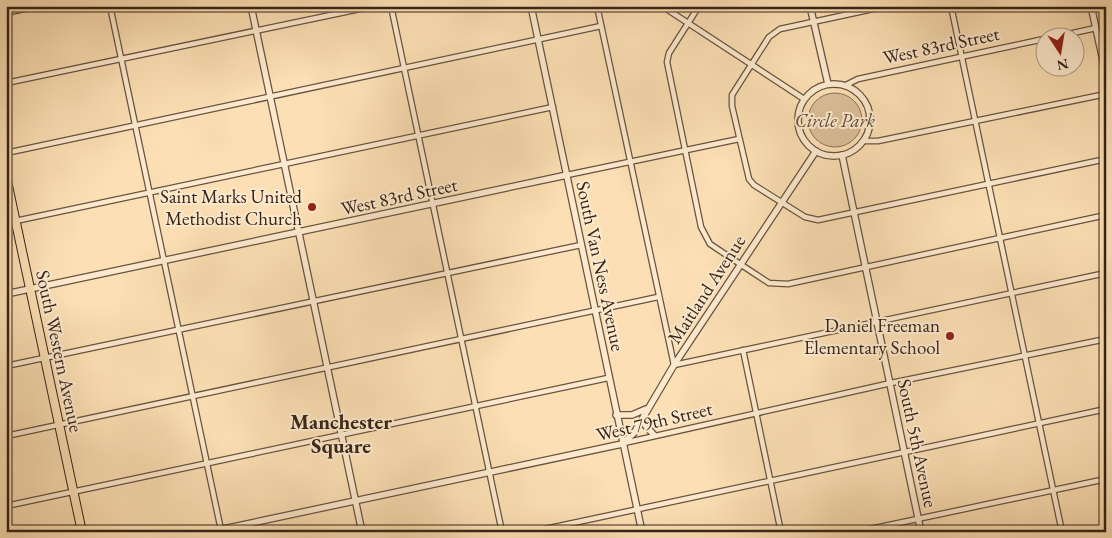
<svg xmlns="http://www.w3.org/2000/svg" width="1112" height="538" font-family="'EB Garamond',serif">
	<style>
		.green { fill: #dabf9a; stroke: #88725a }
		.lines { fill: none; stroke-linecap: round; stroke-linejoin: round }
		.minor-casing { stroke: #685340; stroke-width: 7 }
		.tertiary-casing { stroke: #685340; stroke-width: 8 }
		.primary-casing { stroke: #362419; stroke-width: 10 }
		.minor { stroke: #fdeace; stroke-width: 4.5 }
		.tertiary { stroke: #fdeace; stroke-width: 5.5 }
		.primary { stroke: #fcdfb4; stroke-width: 8 }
		.poi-dot { fill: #8f2418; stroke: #fdeace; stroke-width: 2 }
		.labels { text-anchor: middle; stroke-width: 4; stroke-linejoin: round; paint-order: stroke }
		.street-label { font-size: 19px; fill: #362419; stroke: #fdeace }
		.park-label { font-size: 19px; font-style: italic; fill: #5f4b39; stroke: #fdeace }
		.poi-label { font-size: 19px; fill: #362419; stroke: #fdeace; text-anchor: end }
		.quarter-label { font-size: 21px; font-weight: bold; fill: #362419; stroke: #fdeace }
	</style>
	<rect width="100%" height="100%" fill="#fcdfb4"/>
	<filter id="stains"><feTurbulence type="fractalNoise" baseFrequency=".004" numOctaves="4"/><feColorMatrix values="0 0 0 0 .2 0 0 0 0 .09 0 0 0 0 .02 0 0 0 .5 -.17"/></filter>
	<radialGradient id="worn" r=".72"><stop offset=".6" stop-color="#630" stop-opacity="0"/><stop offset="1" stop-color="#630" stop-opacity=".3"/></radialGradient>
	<circle class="green" cx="835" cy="120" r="27"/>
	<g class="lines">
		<defs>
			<g id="minor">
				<polyline points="110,6 221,530"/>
				<polyline points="391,6 502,532"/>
				<polyline points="597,6 674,365 1106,273"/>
				<polyline points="662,6 804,99"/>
				<polyline points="699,6 669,53 667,62 701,227 710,244 740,264 769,283 788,284 1106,215"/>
				<polyline points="887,6 780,29 769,37 732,95 732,106 749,179 754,185 805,217 818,220 1106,159"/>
				<polyline points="951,6 1062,532"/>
				<polyline points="1050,38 1096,28"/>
				<polyline points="6,83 374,6"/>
				<polyline points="846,85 858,79 1044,39"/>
				<polyline points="864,141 878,141 1106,94"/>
				<polyline points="6,153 601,26"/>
				<polyline points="567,175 739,139"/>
				<polyline points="6,223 553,107"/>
				<polyline points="743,350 781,532"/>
				<polyline points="6,366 581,245"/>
				<polyline points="6,436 658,297"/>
				<polyline points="624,443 891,383 1106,339"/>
				<polyline points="6,506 608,378"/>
				<polyline points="531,532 1106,409"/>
				<polyline points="856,532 1106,479"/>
			</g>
			<g id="tertiary">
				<polyline points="251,6 362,532"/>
				<polyline points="531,6 642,532"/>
				<polyline points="810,6 828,84"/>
				<polyline points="1091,6 1106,74"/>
				<circle cx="834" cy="120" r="36"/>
				<polyline points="842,155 921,532"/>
				<polyline points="6,294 567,175"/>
				<polyline points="616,415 632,415 646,409"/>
				<polyline points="644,416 645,425 654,435"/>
				<polyline points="209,532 622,444 634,433 674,365 816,151"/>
			</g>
			<g id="primary">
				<polyline points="6,11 31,6"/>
				<polyline points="6,176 82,532"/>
			</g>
		</defs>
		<use href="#minor" class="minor-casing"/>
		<use href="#tertiary" class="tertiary-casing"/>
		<use href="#primary" class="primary-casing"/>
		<use href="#minor" class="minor"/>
		<use href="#tertiary" class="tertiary"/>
		<use href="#primary" class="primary"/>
	</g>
	<g class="poi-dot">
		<circle cx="312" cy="207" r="5"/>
		<circle cx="950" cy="336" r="5"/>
	</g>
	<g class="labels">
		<g class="street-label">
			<text transform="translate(941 45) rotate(-12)" y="7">West 83rd Street</text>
			<text transform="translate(399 196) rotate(-12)" y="7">West 83rd Street</text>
			<text transform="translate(601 266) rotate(78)" y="7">South Van Ness Avenue</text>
			<text transform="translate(706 289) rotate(-57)" y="7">Maitland Avenue</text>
			<text transform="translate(60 351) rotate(78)" y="7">South Western Avenue</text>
			<text transform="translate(654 421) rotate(-13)" y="7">West 79th Street</text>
			<text transform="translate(918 443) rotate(78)" y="7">South 5th Avenue</text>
		</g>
		<g class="park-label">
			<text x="835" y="127">Circle Park</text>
		</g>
		<g class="poi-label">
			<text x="302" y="203">Saint Marks United<tspan x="302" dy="22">Methodist Church</tspan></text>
			<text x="940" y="332">Daniel Freeman<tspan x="940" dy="22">Elementary School</tspan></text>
		</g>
		<g class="quarter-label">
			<text x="341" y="429">Manchester<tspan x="341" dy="24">Square</tspan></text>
		</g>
	</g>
	<rect width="1112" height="538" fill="none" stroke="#fcdfb4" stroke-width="25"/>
	<rect x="8" y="8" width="1097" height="523" fill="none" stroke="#362419" stroke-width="2.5"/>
	<rect x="12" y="12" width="1087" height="513" fill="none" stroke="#362419"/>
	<g transform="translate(1060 52) rotate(168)"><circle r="24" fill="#fdeace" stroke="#ad9b86"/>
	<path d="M0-4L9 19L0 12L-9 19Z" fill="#8f2418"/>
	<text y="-8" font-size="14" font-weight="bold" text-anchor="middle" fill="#362419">N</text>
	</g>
	<rect width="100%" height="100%" filter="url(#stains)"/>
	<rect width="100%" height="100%" fill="url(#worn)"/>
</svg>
